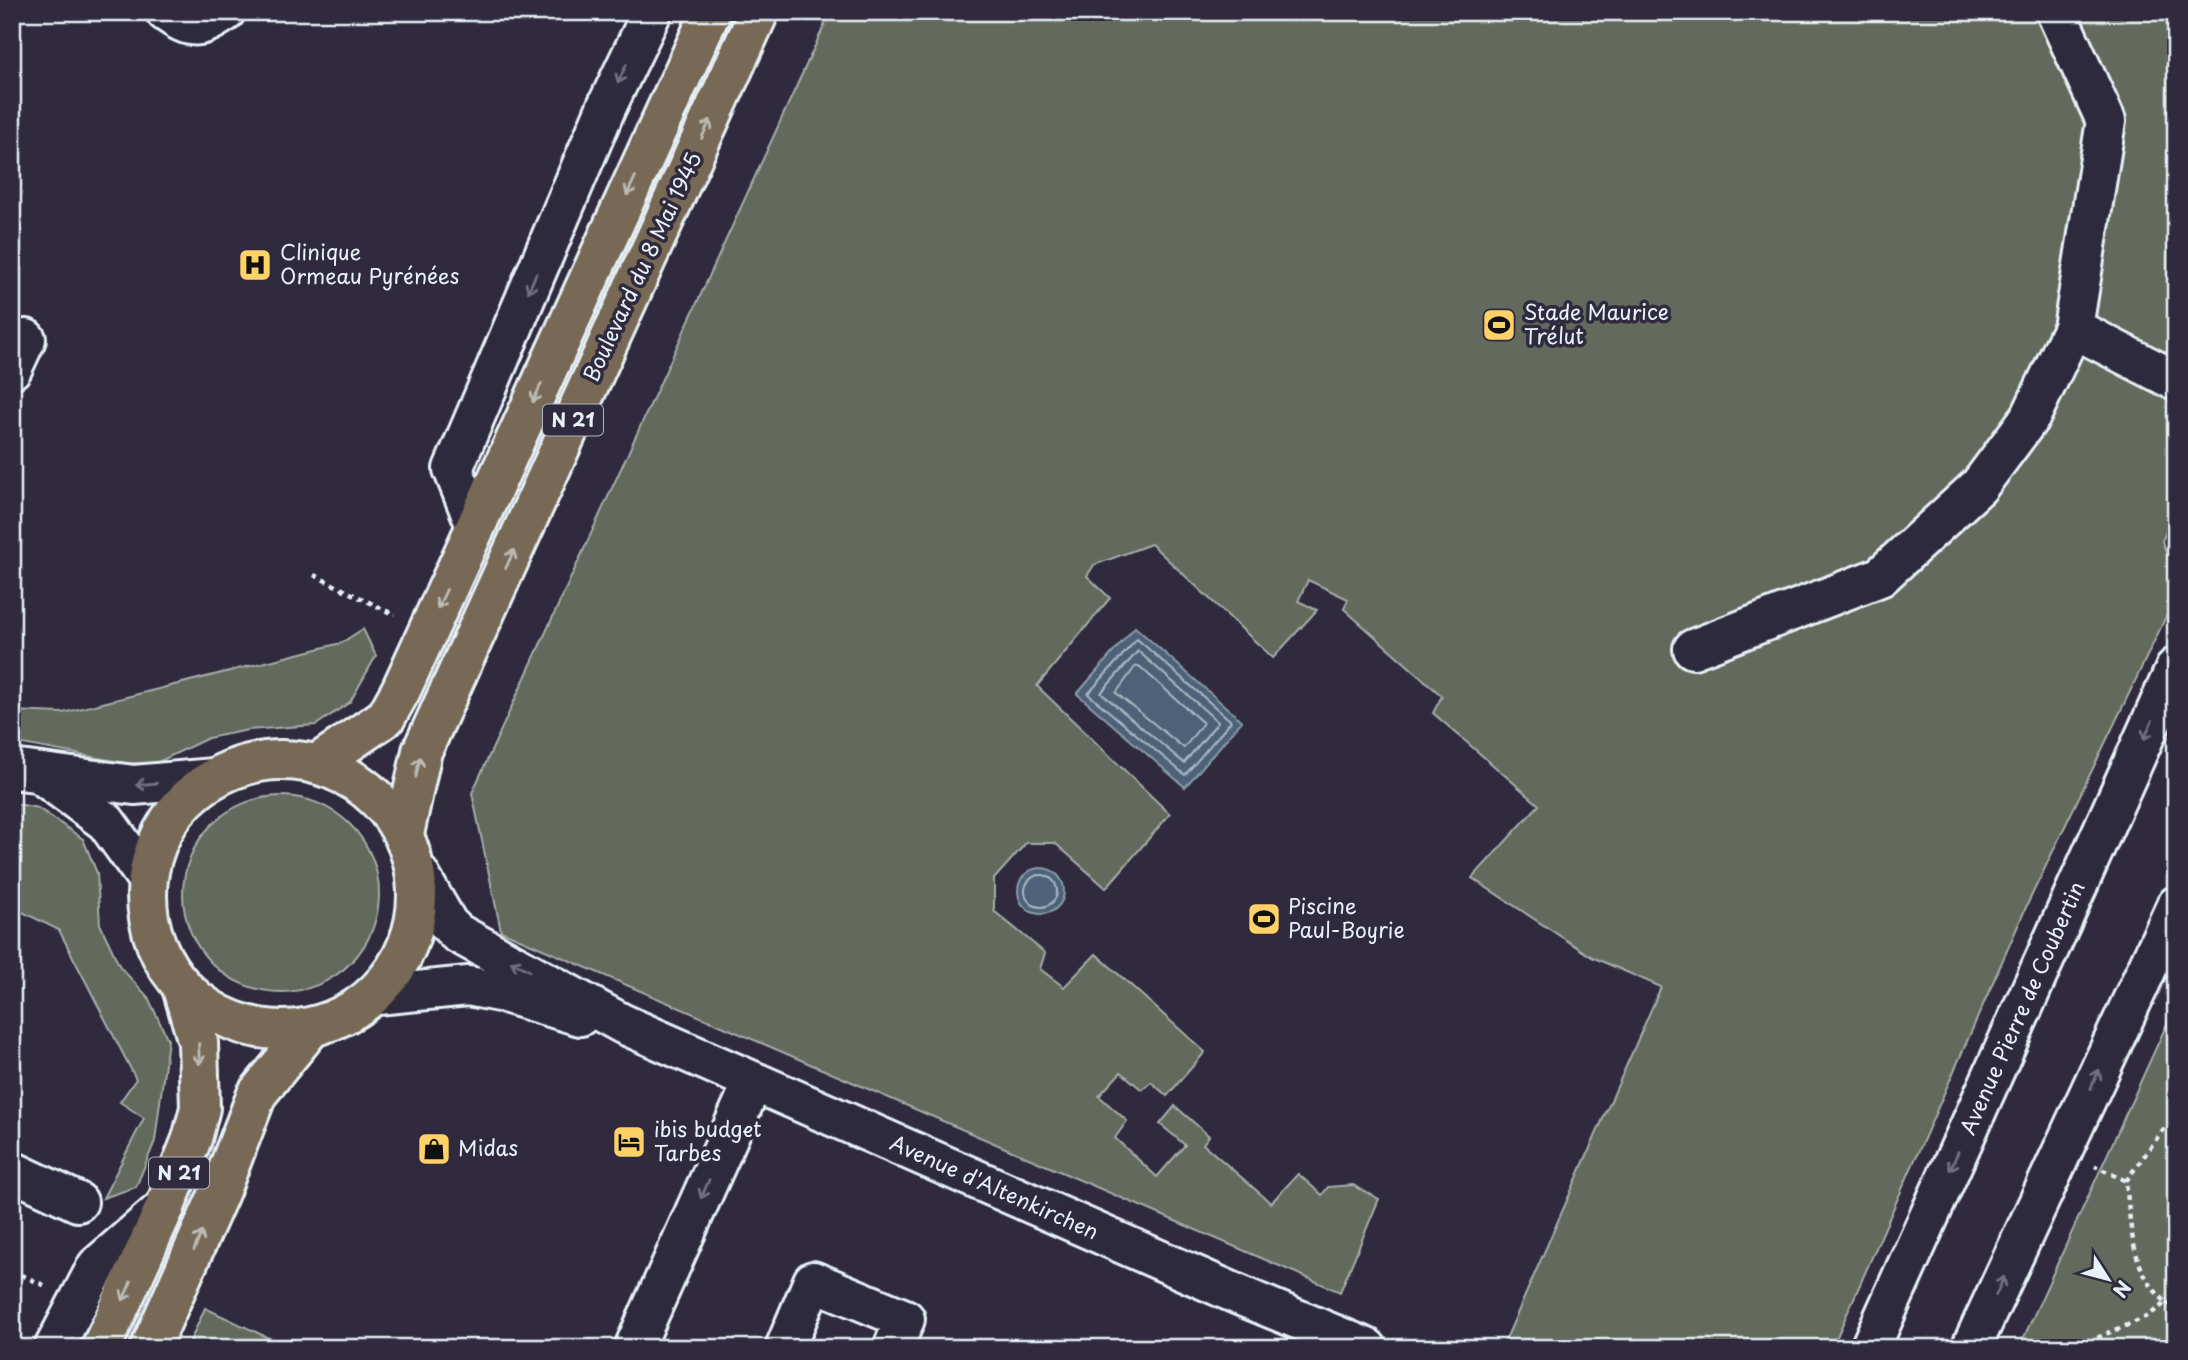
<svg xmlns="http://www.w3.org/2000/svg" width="2188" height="1360" font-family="'Playpen Sans',sans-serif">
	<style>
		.green { fill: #64695b; stroke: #a6adaa; stroke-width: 2 }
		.water { fill: #4d6278; stroke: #8b9bab; stroke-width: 2 }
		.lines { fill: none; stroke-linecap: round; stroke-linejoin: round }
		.shore { stroke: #aab8c5; stroke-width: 2 }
		.minor-casing { stroke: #e8f1f8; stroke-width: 44 }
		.major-casing { stroke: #e8f1f8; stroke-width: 44 }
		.path { stroke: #e8f1f8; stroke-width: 4.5; stroke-dasharray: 5 5; stroke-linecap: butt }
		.minor { stroke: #2f2a3d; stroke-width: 38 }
		.major { stroke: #776954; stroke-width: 38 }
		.oneway { stroke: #70707e }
		.oneway2 { stroke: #bbbbb6 }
		.labels { text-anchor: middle; stroke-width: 7; stroke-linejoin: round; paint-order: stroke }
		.shield { fill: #2f2a3d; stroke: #b0b5c0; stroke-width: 2 }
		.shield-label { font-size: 19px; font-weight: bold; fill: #e8f1f8 }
		.poi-label { font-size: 21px; fill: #e8f1f8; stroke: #2f2a3d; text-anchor: start }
		.street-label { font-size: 21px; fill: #e8f1f8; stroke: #2f2a3d }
	</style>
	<rect width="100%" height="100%" fill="#2f2a3d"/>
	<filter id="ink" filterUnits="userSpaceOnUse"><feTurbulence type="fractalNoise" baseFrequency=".0143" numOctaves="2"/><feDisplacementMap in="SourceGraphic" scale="14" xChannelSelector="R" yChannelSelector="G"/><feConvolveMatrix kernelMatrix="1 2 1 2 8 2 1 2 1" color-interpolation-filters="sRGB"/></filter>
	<g filter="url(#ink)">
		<g class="green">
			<polygon points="816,12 2176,12 2176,510 2162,541 2176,580 2176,596 2027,905 1832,1348 1502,1348 1661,987 1592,957 1472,878 1539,805 1433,713 1442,696 1344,609 1348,599 1308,580 1298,601 1317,610 1273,658 1151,544 1094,565 1087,576 1110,598 1037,686 1170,814 1106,888 1055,843 1026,843 994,879 994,911 1045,953 1040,969 1064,987 1096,954 1205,1052 1167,1096 1151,1082 1142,1090 1121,1072 1099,1096 1127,1121 1115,1138 1157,1177 1185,1145 1160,1124 1175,1106 1209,1136 1203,1144 1271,1203 1298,1174 1322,1195 1328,1187 1353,1185 1379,1199 1340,1292 501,931 472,793 825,24"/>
			<polygon points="363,629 376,656 350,702 316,725 248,730 208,738 154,764 125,763 12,742 12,711 63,713 341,643"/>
			<circle cx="281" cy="894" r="98"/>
			<polygon points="12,803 38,808 83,839 97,873 100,924 120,967 148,997 168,1040 155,1141 136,1187 103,1198 144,1118 120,1102 136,1079 59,930 12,907"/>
			<polygon points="2176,1004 2176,1348 2019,1348"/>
			<polygon points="205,1308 290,1348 187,1348"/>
		</g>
		<g class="water">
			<polygon points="1135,627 1242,721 1185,787 1077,694"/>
			<circle cx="1041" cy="891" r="23"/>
		</g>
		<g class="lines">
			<g class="shore">
				<polygon points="1137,639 1231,721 1185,775 1088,694"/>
				<polygon points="1138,651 1218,722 1184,763 1101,693"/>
				<polygon points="1139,666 1203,723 1184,748 1116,693 1135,667"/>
				<circle cx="1041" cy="891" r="16"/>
			</g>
			<defs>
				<g id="minor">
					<path d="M166 12C192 31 199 29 225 12"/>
					<polyline points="2073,328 2176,381"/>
					<polyline points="12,369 26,339"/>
					<polyline points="476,526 453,469 606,108 652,12"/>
					<polyline points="1693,649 1880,577 1979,486 2031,416 2073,328 2106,121 2056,12"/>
					<polyline points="12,769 134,785 214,778"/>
					<polyline points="42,775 106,822 147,879"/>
					<polyline points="419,874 448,924 457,933 623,1024 1239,1295 1367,1348"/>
					<polyline points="377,995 468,986 504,993 580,1016"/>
					<polyline points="12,1171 78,1202"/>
					<polyline points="54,1348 97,1266 165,1207"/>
					<polyline points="634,1348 753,1082"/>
					<polyline points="785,1348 813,1281 905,1319 893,1348"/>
					<polyline points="1870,1348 2176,667"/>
					<polyline points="1971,1348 2176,906"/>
				</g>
				<g id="major">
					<circle cx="282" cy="895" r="135"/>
					<polyline points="317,764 386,717 401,690 711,12"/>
					<polyline points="404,834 422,751 759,12"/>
					<polyline points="101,1348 165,1207 192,1139 200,1108 198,1042 182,988"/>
					<polyline points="150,1348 219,1193 257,1094 310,1029"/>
				</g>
			</defs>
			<use href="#minor" class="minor-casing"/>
			<use href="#major" class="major-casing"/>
			<g class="path">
				<polyline points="314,575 395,615"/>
				<polyline points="2126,1181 2165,1127 2176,1118"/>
				<polyline points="12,1271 46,1286"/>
				<polyline points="2166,1302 2176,1310"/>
				<path d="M2080 1348C2111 1327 2138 1327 2166 1302 2130 1271 2131 1225 2126 1181L2095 1166"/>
			</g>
			<use href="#minor" class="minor"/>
			<use href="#major" class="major"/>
		</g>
		<defs><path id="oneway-shaft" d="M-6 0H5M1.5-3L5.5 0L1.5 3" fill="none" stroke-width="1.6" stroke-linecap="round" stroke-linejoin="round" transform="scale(1.75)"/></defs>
		<g class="oneway">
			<use href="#oneway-shaft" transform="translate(622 74) rotate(115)"/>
			<use href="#oneway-shaft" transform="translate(532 283) rotate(113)"/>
			<use href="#oneway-shaft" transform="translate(2148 730) rotate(114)"/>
			<use href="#oneway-shaft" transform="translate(146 784) rotate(175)"/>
			<use href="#oneway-shaft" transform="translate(520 966) rotate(-153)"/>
			<use href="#oneway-shaft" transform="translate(2095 1079) rotate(-65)"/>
			<use href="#oneway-shaft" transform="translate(1954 1161) rotate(114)"/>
			<use href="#oneway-shaft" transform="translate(705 1189) rotate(114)"/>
			<use href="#oneway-shaft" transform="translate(2000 1286) rotate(-65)"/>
		</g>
		<g class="oneway2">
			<use href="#oneway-shaft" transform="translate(706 129) rotate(-65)"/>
			<use href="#oneway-shaft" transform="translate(631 186) rotate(115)"/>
			<use href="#oneway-shaft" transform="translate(537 393) rotate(115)"/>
			<use href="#oneway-shaft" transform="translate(510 559) rotate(-65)"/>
			<use href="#oneway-shaft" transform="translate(442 599) rotate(115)"/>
			<use href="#oneway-shaft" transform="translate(418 767) rotate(-78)"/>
			<use href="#oneway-shaft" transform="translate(199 1054) rotate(88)"/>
			<use href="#oneway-shaft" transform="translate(198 1241) rotate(-66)"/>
			<use href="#oneway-shaft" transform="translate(127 1291) rotate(114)"/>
		</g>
	</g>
	<defs>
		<symbol id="hospital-square" viewBox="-11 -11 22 22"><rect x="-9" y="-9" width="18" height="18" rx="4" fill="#ffd166" stroke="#2f2a3d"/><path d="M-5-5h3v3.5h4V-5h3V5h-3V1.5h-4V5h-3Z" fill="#111"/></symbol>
		<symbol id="stadium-square" viewBox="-11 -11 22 22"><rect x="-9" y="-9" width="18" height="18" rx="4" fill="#ffd166" stroke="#2f2a3d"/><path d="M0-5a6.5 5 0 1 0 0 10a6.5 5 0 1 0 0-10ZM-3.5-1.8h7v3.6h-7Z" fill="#111"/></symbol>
		<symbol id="hotel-square" viewBox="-11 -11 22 22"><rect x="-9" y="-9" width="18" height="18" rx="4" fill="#ffd166" stroke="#2f2a3d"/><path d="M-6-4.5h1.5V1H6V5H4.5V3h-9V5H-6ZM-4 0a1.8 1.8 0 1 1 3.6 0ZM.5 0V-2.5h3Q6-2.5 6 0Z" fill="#111"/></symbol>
		<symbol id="shop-square" viewBox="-11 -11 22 22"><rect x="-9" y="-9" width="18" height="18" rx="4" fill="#ffd166" stroke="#2f2a3d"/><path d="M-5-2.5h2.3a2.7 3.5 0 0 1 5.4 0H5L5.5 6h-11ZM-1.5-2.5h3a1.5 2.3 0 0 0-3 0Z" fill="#111"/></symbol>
	</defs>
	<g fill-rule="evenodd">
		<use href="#hospital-square" x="236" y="246" width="38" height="38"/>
		<use href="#stadium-square" x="1480" y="306" width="38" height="38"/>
		<use href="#stadium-square" x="1245" y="900" width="38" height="38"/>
		<use href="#hotel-square" x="610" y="1123" width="38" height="38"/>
		<use href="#shop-square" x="415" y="1130" width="38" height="38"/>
	</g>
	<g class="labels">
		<g class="shield">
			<rect x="543" y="404.5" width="60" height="31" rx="5"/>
			<rect x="149" y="1157.5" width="60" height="31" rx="5"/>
		</g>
		<g class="shield-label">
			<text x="573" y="427">N 21</text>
			<text x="179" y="1180">N 21</text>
		</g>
		<g class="poi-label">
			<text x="280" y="260">Clinique<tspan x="280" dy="24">Ormeau Pyrénées</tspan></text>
			<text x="1524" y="320">Stade Maurice<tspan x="1524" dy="24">Trélut</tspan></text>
			<text x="1288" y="914">Piscine<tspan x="1288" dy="24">Paul-Boyrie</tspan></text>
			<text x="654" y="1137">ibis budget<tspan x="654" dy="24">Tarbes</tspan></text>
			<text x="458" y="1156">Midas</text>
		</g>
		<g class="street-label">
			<text transform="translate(643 267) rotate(-65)" y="7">Boulevard du 8 Mai 1945</text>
			<text transform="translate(2023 1008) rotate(-66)" y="7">Avenue Pierre de Coubertin</text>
			<text transform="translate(994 1188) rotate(24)" y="7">Avenue d'Altenkirchen</text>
		</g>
	</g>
	<rect width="2188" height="1360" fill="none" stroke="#2f2a3d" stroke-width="42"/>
	<rect x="21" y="21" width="2146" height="1318" fill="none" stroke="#e8f1f8" stroke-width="2.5" filter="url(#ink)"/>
	<g transform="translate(2108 1279) rotate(126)" stroke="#2f2a3d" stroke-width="5" paint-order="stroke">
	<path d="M0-5L12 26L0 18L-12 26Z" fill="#e8f1f8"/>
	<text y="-10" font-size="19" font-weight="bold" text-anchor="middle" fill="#e8f1f8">N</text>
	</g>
</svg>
